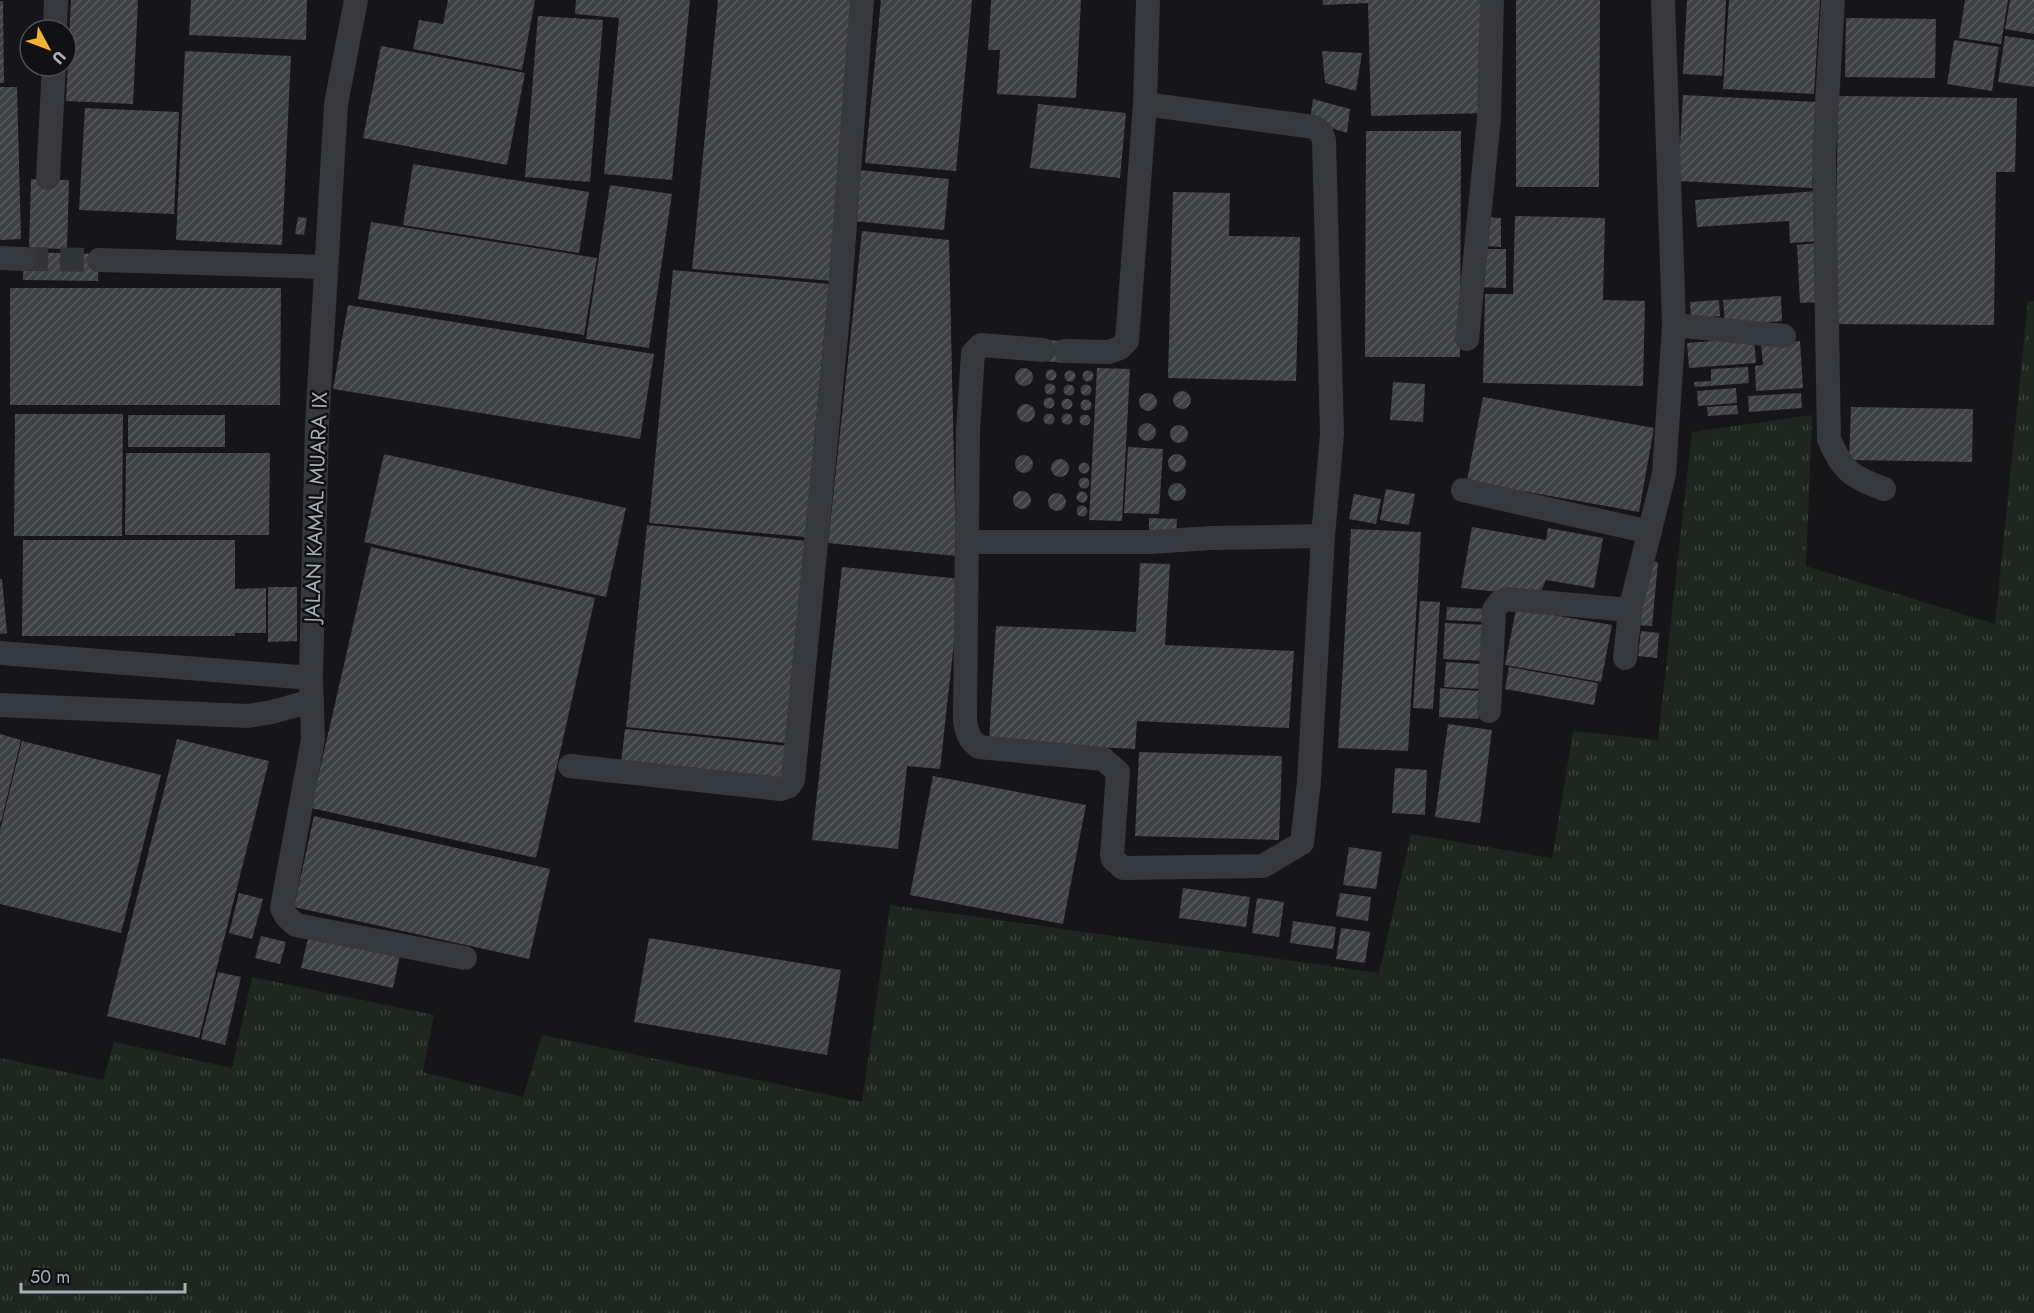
<svg xmlns="http://www.w3.org/2000/svg" width="2034" height="1313" font-family="Jost,sans-serif">
	<style>
		.grass { fill: url(#grass-tufts) }
		.building { fill: url(#building-hatch) }
		.lines { fill: none; stroke-linecap: round; stroke-linejoin: round }
		.minor-tunnel { stroke: #333438; stroke-width: 24; stroke-dasharray: 24 12; stroke-linecap: butt }
		.minor { stroke: #37383d; stroke-width: 24 }
		.labels { text-anchor: middle; stroke-width: 5; stroke-linejoin: round; paint-order: stroke }
		.street-label { font-size: 21px; fill: #a8adb8; stroke: #111113 }
	</style>
	<defs>
		<pattern id="grass-tufts" width="24" height="20" patternUnits="userSpaceOnUse" patternTransform="scale(1.5)"><rect width="24" height="20" fill="#1e261f"/><path d="M3 7l-1-3M5 7V3M7 7l1-3M15 17l-1-3M17 17v-4M19 17l1-3" fill="none" stroke="#3c433d"/></pattern>
		<pattern id="building-hatch" width="6" height="6" patternUnits="userSpaceOnUse" patternTransform="scale(1.5)"><rect width="6" height="6" fill="#404145"/><path d="M-1 1l2-2M0 6l6-6M5 7l2-2" fill="none" stroke="#595a5e"/></pattern>
	</defs>
	<rect width="100%" height="100%" fill="#161618"/>
	<polygon class="grass" points="2034,301 2034,1313 0,1313 0,1058 103,1080 114,1042 232,1068 252,977 434,1015 423,1072 523,1097 542,1035 862,1102 890,905 1379,973 1411,834 1552,858 1573,731 1658,740 1692,432 1812,415 1806,566 1995,624 2028,302"/>
	<g class="building">
		<polygon points="71,0 138,0 133,104 66,101"/>
		<polygon points="191,0 307,0 306,40 189,35"/>
		<polygon points="448,0 535,0 522,70 413,49 419,20 443,24"/>
		<polygon points="576,0 690,0 672,180 604,174 619,18 575,14"/>
		<polygon points="718,0 860,0 833,281 692,269"/>
		<polygon points="881,0 972,0 956,171 865,163"/>
		<polygon points="991,0 1081,0 1076,98 997,94 1000,50 988,50"/>
		<polygon points="1323,0 1483,0 1486,113 1371,116 1368,3 1323,5"/>
		<polygon points="1516,0 1600,0 1599,187 1516,187"/>
		<polygon points="1687,0 1726,0 1722,76 1683,74"/>
		<polygon points="1729,0 1820,0 1814,94 1723,89"/>
		<polygon points="1965,0 2008,0 2001,44 1959,38"/>
		<polygon points="2010,0 2034,0 2034,34 2005,29"/>
		<polygon points="0,1 3,1 4,83 0,83"/>
		<polygon points="538,16 603,20 590,182 525,177"/>
		<polygon points="1846,18 1936,19 1935,78 1845,77"/>
		<polygon points="2005,36 2034,40 2034,87 1998,82"/>
		<polygon points="1954,40 1999,47 1992,91 1947,84"/>
		<polygon points="381,46 525,73 507,165 363,138"/>
		<polygon points="185,51 291,56 282,245 176,240"/>
		<polygon points="1322,51 1362,53 1356,91 1325,83"/>
		<polygon points="0,87 17,87 21,239 0,240"/>
		<polygon points="1683,95 1817,102 1812,188 1678,181"/>
		<polygon points="1838,96 2017,98 2015,172 1996,172 1994,325 1835,324"/>
		<polygon points="1313,99 1350,109 1347,133 1310,121"/>
		<polygon points="1038,104 1126,113 1120,178 1030,168"/>
		<polygon points="85,108 179,112 174,214 79,210"/>
		<polygon points="1366,131 1461,131 1460,357 1365,357"/>
		<polygon points="413,164 589,192 579,253 403,225"/>
		<polygon points="859,170 949,179 944,230 853,221"/>
		<polygon points="31,179 69,180 67,249 29,248"/>
		<polygon points="610,185 672,194 649,348 586,339"/>
		<polygon points="1817,191 1820,241 1790,243 1789,221 1697,227 1695,200"/>
		<polygon points="1173,192 1230,193 1229,236 1300,237 1296,381 1168,378"/>
		<polygon points="1515,216 1605,218 1603,300 1645,301 1643,386 1483,383 1485,294 1513,294"/>
		<polygon points="298,217 307,218 304,235 295,234"/>
		<polygon points="1488,217 1501,218 1501,247 1487,246"/>
		<polygon points="371,222 597,258 584,335 358,299"/>
		<polygon points="862,231 949,240 956,556 828,543"/>
		<polygon points="1818,243 1821,302 1800,303 1797,245"/>
		<polygon points="1478,249 1506,249 1506,288 1477,287"/>
		<polygon points="24,252 99,254 98,281 23,280"/>
		<polygon points="673,270 829,284 805,537 649,523"/>
		<polygon points="10,288 281,288 280,405 10,405"/>
		<polygon points="1781,296 1782,321 1725,325 1723,300"/>
		<polygon points="1719,300 1720,316 1691,319 1690,302"/>
		<polygon points="348,305 654,354 640,439 333,389"/>
		<polygon points="1754,338 1756,363 1689,368 1687,343"/>
		<polygon points="1044,340 1067,341 1066,363 1043,361"/>
		<polygon points="1800,341 1803,388 1756,391 1755,366 1763,365 1761,344"/>
		<polygon points="1748,367 1749,383 1695,387 1694,382 1711,381 1711,369"/>
		<polygon points="1097,368 1130,369 1122,521 1089,520"/>
		<circle cx="1024" cy="377" r="9"/>
		<circle cx="1051" cy="375" r="5.5"/>
		<circle cx="1070" cy="376" r="5.5"/>
		<circle cx="1088" cy="376" r="5.5"/>
		<polygon points="1393,382 1425,384 1423,422 1390,420"/>
		<circle cx="1050" cy="389" r="5.5"/>
		<circle cx="1086" cy="390" r="5.5"/>
		<circle cx="1069" cy="390" r="5.5"/>
		<polygon points="1736,388 1737,403 1698,406 1697,391"/>
		<circle cx="1182" cy="400" r="9"/>
		<polygon points="1801,393 1802,408 1749,412 1748,396"/>
		<circle cx="1148" cy="402" r="9"/>
		<polygon points="1483,397 1654,428 1639,512 1467,481"/>
		<circle cx="1049" cy="403" r="5.5"/>
		<circle cx="1067" cy="404" r="5.5"/>
		<circle cx="1086" cy="405" r="5.5"/>
		<circle cx="1026" cy="413" r="9"/>
		<polygon points="1737,405 1738,414 1708,416 1707,407"/>
		<polygon points="1851,407 1973,409 1972,462 1849,460"/>
		<circle cx="1049" cy="419" r="5.5"/>
		<circle cx="1067" cy="419" r="5.5"/>
		<polygon points="15,414 123,414 122,536 14,536"/>
		<circle cx="1085" cy="420" r="5.5"/>
		<rect x="128" y="415" width="97" height="32"/>
		<circle cx="1147" cy="432" r="9"/>
		<circle cx="1179" cy="434" r="9"/>
		<polygon points="1128,447 1163,449 1159,514 1124,513"/>
		<polygon points="126,453 270,453 269,535 125,535"/>
		<polygon points="384,454 626,508 606,597 364,542"/>
		<circle cx="1177" cy="463" r="9"/>
		<circle cx="1024" cy="464" r="9"/>
		<circle cx="1060" cy="468" r="9"/>
		<circle cx="1084" cy="468" r="5.5"/>
		<circle cx="1084" cy="483" r="5.5"/>
		<circle cx="1177" cy="492" r="9"/>
		<polygon points="1386,489 1415,494 1409,525 1380,520"/>
		<circle cx="1022" cy="500" r="9"/>
		<circle cx="1082" cy="497" r="5.5"/>
		<circle cx="1057" cy="502" r="9"/>
		<polygon points="1354,494 1381,499 1376,524 1349,519"/>
		<circle cx="1082" cy="511" r="5.5"/>
		<polygon points="1149,518 1177,519 1176,536 1149,534"/>
		<polygon points="647,525 807,541 786,743 626,727"/>
		<polygon points="1472,527 1546,540 1548,528 1603,538 1594,588 1546,580 1539,596 1461,588"/>
		<polygon points="1351,529 1421,532 1408,751 1338,748"/>
		<polygon points="23,540 235,540 235,589 266,588 266,633 235,633 235,636 22,636"/>
		<polygon points="371,547 595,598 536,858 311,808"/>
		<polygon points="1649,561 1658,562 1652,626 1636,625"/>
		<polygon points="1140,563 1170,564 1165,645 1294,651 1289,728 1137,721 1135,749 989,742 996,626 1136,632"/>
		<polygon points="842,567 961,579 940,769 907,766 898,849 812,840"/>
		<polygon points="0,579 2,579 7,633 0,634"/>
		<polygon points="268,587 297,587 297,641 268,642"/>
		<polygon points="1420,601 1440,602 1433,709 1413,708"/>
		<polygon points="1447,607 1488,609 1487,622 1446,620"/>
		<polygon points="1516,609 1612,625 1601,682 1505,665"/>
		<polygon points="1445,623 1489,625 1487,661 1443,659"/>
		<polygon points="1641,631 1659,633 1657,658 1638,656"/>
		<polygon points="1446,662 1481,664 1480,689 1444,687"/>
		<polygon points="1509,667 1598,683 1594,705 1505,689"/>
		<polygon points="1440,688 1480,691 1478,719 1439,717"/>
		<polygon points="1448,724 1492,730 1480,823 1435,817"/>
		<polygon points="625,729 789,746 785,788 620,771"/>
		<polygon points="0,734 21,740 1,822 0,822"/>
		<polygon points="177,739 269,761 199,1038 107,1016"/>
		<polygon points="22,741 161,775 121,933 0,904 0,830"/>
		<polygon points="1139,752 1282,756 1279,840 1135,836"/>
		<polygon points="1395,768 1427,770 1425,815 1392,813"/>
		<polygon points="933,776 1086,805 1063,924 910,895"/>
		<polygon points="314,816 550,869 529,959 294,907"/>
		<polygon points="1349,847 1382,852 1376,889 1343,885"/>
		<polygon points="1183,888 1250,897 1246,927 1179,918"/>
		<polygon points="239,893 263,899 252,939 229,933"/>
		<polygon points="1340,893 1371,897 1368,921 1336,916"/>
		<polygon points="1257,898 1284,902 1279,937 1252,933"/>
		<polygon points="1293,921 1336,927 1333,949 1290,943"/>
		<polygon points="1341,928 1370,932 1365,963 1336,959"/>
		<polygon points="310,930 401,950 393,988 301,968"/>
		<polygon points="261,936 286,942 280,964 255,958"/>
		<polygon points="649,938 841,970 827,1055 634,1022"/>
		<polygon points="218,972 241,977 225,1045 201,1039"/>
	</g>
	<g class="lines">
		<polyline class="minor-tunnel" points="24,259 99,260"/>
		<g class="minor">
			<polyline points="356,0 336,104 317,425 311,678 313,739 282,908 286,916 296,925 465,958"/>
			<path d="M1833 0 1824 155 1829 439C1843 472 1851 476 1884 489"/>
			<polyline points="55,30 56,0"/>
			<polyline points="48,178 54,66"/>
			<polyline points="0,258 24,259"/>
			<polyline points="99,260 326,267"/>
			<polyline points="1674,325 1784,336"/>
			<polyline points="1467,339 1489,118 1492,0"/>
			<path d="M1043 350 981 345 973 353 968 431 965 721C967 733 969 740 979 747L1103 759 1118 772 1112 855 1113 859 1123 868 1263 866 1302 843 1309 782 1323 536 1332 434 1324 140 1321 132 1314 127 1145 104"/>
			<polyline points="1066,351 1109,352 1120,348 1127,341 1145,104 1148,0"/>
			<polyline points="1463,490 1650,532"/>
			<polyline points="967,542 1150,542 1211,538 1323,536"/>
			<polyline points="0,653 311,678"/>
			<polyline points="1625,658 1630,610 1664,474 1674,325 1663,0"/>
			<polyline points="0,705 248,716 272,712 312,701"/>
			<polyline points="1489,711 1494,610 1499,603 1506,599 1630,610"/>
			<polyline points="570,766 781,789 789,786 793,780 838,316 862,0"/>
		</g>
	</g>
	<g class="labels">
		<g class="street-label">
			<text transform="translate(316 507) rotate(-88)" y="7">JALAN KAMAL MUARA IX</text>
		</g>
	</g>
	<g transform="translate(48 48) rotate(131)"><circle r="28" fill="#111113" stroke="#4d4f55" stroke-width="1.5"/>
	<path d="M0-4.5L10 22L0 15L-10 22Z" fill="#f2b134"/>
	<text y="-9" font-size="16" font-weight="bold" text-anchor="middle" fill="#a8adb8">U</text>
	</g>
	<path d="M21 1283v9h164v-9" fill="none" stroke="#a8adb8" stroke-width="3"/>
	<text x="30" y="1283" font-size="18" fill="#a8adb8" stroke="#111113" stroke-width="4.5" paint-order="stroke">50 m</text>
</svg>
